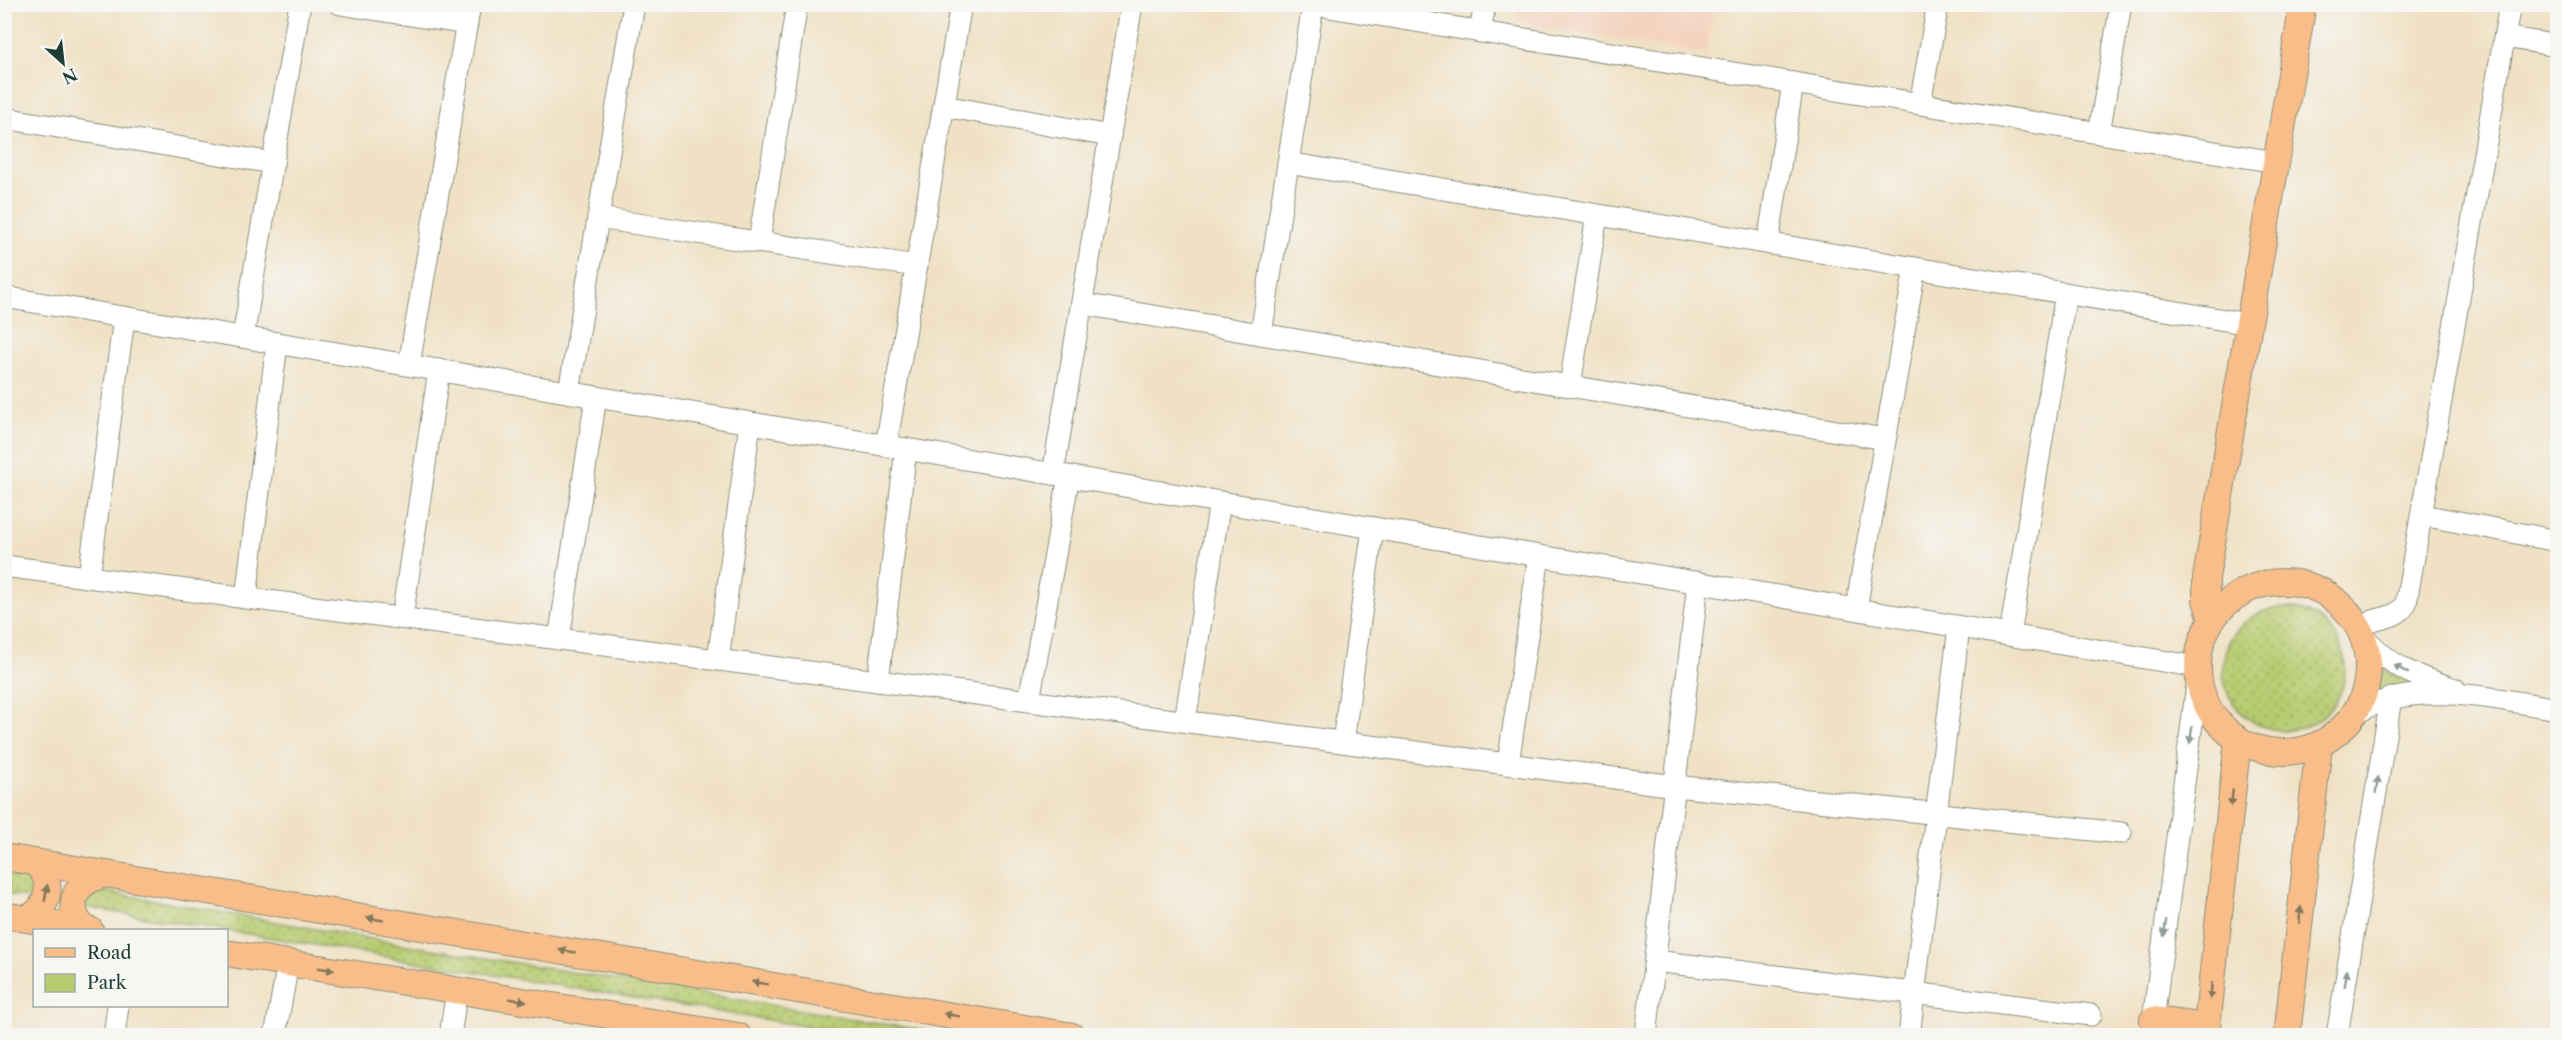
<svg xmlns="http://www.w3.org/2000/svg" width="2562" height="1040" font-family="'Libre Caslon Text',serif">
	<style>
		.built { fill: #f4d3c0 }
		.green { fill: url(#green-dots); stroke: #6c8451; stroke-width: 1.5 }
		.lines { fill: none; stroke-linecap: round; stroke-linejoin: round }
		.minor-casing { stroke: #888f7c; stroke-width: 23 }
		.major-casing { stroke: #888f7c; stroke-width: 28 }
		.minor { stroke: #fff; stroke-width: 21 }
		.major { stroke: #f9bd89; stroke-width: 26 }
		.oneway { fill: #8f9e9a }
		.oneway2 { fill: #81775a }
	</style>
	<defs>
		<pattern id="green-dots" width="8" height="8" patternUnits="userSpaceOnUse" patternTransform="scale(1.5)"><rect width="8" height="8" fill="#b8cb6e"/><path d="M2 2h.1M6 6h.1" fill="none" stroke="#95a65b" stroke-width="1.8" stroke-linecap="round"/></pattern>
	</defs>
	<rect width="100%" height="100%" fill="#f6f6f2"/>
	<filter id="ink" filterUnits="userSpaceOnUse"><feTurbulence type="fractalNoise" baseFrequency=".0167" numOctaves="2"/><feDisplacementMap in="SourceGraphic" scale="12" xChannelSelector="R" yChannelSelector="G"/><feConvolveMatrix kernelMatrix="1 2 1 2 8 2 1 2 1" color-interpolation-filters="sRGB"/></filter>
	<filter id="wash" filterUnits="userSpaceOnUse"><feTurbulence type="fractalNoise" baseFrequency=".008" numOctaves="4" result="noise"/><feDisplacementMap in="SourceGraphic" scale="24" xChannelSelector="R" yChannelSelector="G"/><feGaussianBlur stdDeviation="1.35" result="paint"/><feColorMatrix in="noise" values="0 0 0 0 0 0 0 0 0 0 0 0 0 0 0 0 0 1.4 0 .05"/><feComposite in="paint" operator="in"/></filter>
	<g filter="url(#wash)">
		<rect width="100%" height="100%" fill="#f0e1c4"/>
		<polygon class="built" points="1519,5 1519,4 1714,5 1706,54 1516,22"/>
		<g class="green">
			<circle cx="2284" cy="669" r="61"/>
			<polygon points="2380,668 2419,686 2376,693 2382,675"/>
			<polygon points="4,875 33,879 39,885 36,895 29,898 5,894"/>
			<polygon points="91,889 378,940 951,1035 859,1035 90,908 81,904"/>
		</g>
	</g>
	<g filter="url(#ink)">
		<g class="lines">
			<defs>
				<g id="minor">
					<polyline points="340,4 467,24"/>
					<polyline points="1311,4 2276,162"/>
					<polyline points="1480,32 1485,4"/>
					<polyline points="2505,37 2558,46"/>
					<polyline points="1920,104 1938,4"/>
					<polyline points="944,106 1110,136"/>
					<polyline points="4,118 273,163"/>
					<polyline points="2099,133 2121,4"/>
					<polyline points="1288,163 2249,324"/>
					<polyline points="598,218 917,266"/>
					<polyline points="759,242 797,4"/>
					<polyline points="1768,243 1793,83"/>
					<polyline points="4,297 2198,667"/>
					<polyline points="1082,304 1885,439"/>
					<polyline points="1261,334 1313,5"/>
					<polyline points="243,337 300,4"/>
					<polyline points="409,365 470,4"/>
					<polyline points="1570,386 1597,215"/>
					<polyline points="569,392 634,4"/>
					<polyline points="886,446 961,4"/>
					<polyline points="1053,474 1132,4"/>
					<polyline points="2422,515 2558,541"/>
					<polyline points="4,566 1675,786 2121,833"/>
					<polyline points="89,577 124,318"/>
					<polyline points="246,598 277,343"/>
					<polyline points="1856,609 1915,268"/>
					<polyline points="402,618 439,370"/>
					<path d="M2360 628C2375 615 2396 622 2406 603L2510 4"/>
					<polyline points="2010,635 2066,293"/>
					<path d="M2364 637C2395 670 2413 675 2455 689"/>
					<polyline points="559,639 596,397"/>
					<polyline points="718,660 750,423"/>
					<polyline points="878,681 906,449"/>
					<polyline points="1029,701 1069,476"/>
					<path d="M2353 716C2407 677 2496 699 2558 709"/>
					<polyline points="1185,721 1220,502"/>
					<polyline points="1343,742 1373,528"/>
					<polyline points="1508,764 1539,556"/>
					<polyline points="1655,961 2091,1015"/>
					<polyline points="114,1036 118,1006"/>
					<polyline points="275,1036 288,963"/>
					<polyline points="450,1036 457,990"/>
					<polyline points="1646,1036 1698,582"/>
					<polyline points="1909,1036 1959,627"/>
					<polyline points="2151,1036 2198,677"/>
					<polyline points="2337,1036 2391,698"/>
				</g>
				<g id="major">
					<circle cx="2283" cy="667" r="85"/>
					<polyline points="2212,619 2206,600 2206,578 2303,4"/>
					<polyline points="4,857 1072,1036"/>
					<polyline points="4,915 90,930"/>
					<path d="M27 919C51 906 54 882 36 862"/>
					<path d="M85 930C62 904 76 880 107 874"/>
					<polyline points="226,953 738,1036"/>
					<polyline points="2153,1020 2207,1027"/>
					<polyline points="2206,1036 2238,739"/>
					<polyline points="2287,1036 2319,744"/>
				</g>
			</defs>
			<use href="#minor" class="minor-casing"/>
			<use href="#major" class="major-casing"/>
			<use href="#minor" class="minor"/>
			<use href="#major" class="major"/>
		</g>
		<defs><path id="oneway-solid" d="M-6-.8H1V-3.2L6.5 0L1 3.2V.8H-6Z" transform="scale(1.5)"/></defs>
		<g class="oneway">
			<use href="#oneway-solid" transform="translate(2401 669) rotate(-149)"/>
			<use href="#oneway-solid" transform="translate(2191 735) rotate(98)"/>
			<use href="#oneway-solid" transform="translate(2377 785) rotate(-81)"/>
			<use href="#oneway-solid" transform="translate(2165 928) rotate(98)"/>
			<use href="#oneway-solid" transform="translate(2346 978) rotate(-81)"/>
		</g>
		<g class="oneway2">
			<use href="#oneway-solid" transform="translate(2232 798) rotate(96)"/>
			<use href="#oneway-solid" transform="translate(46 893) rotate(-81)"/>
			<use href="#oneway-solid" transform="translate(2300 915) rotate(-84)"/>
			<use href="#oneway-solid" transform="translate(375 919) rotate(-170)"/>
			<use href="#oneway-solid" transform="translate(567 951) rotate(-170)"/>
			<use href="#oneway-solid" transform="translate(326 969) rotate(9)"/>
			<use href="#oneway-solid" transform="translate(760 983) rotate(-170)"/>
			<use href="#oneway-solid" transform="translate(2211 991) rotate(96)"/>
			<use href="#oneway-solid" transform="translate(518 1000) rotate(9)"/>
			<use href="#oneway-solid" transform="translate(952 1015) rotate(-170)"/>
		</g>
	</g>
	<rect width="2562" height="1040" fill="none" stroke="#f6f6f2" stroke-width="24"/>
	<rect x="33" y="929" width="195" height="78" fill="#f6f6f2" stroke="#a0aca6" stroke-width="1.5"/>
	<rect x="45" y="948" width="30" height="9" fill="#f9bd89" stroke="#a0aca6" stroke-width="1.5"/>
	<text x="87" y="959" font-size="18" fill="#1f3d34">Road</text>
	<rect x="45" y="974" width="30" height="18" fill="#b8cb6e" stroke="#a0aca6" stroke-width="1.5"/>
	<text x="87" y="989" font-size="18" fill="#1f3d34">Park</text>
	<g transform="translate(63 63) rotate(153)" stroke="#f6f6f2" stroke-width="4.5" paint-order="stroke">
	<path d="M0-4.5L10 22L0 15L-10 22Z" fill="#1f3d34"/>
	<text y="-9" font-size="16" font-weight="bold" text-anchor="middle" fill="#1f3d34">N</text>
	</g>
</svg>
